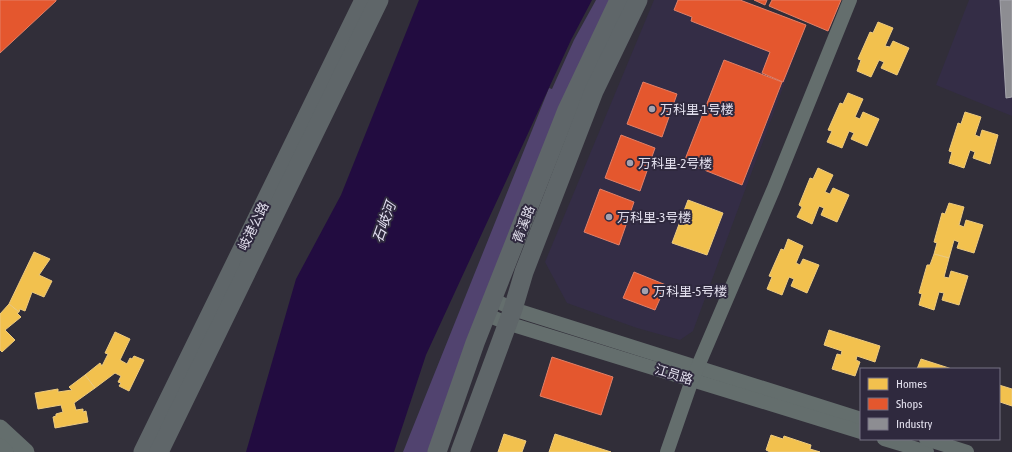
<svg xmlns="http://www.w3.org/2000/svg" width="1012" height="452" font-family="'Asap Condensed','Noto Sans SC',sans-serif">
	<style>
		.built { fill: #342d46 }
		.green { fill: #51436f }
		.water { fill: #220c40 }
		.homes { fill: #f2c14e; stroke: #edca7e }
		.shops { fill: #e4572e; stroke: #e38067 }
		.industry { fill: #8d8d92; stroke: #a6a6ad }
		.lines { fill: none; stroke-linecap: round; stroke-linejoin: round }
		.minor { stroke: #646e6d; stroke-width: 14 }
		.tertiary { stroke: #646e6d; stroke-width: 17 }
		.secondary { stroke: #5f6669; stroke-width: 19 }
		.poi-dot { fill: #a4a1ae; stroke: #2f293e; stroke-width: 1.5 }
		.labels { text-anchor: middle; stroke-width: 4; stroke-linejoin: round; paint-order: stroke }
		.poi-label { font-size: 13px; fill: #e2dfed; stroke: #2f293e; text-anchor: start }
		.street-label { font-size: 13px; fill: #e2dfed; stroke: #2f293e }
		.water-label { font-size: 14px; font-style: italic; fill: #e4e0f2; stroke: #2f293e }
	</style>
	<rect width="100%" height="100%" fill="#312e39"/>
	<g class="built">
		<polygon points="654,0 743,0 806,25 693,331 680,340 637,328 567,303 545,262"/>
		<polygon points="969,0 1012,0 1012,116 936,85"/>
	</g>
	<polygon class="green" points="596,0 611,0 428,452 403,452 549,88 552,89 574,40"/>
	<polygon class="water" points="419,0 592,0 571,40 426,355 394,452 246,452 296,279 341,195"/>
	<g class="homes">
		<polygon points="878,22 893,28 885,46 890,47 893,41 909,48 897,75 881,68 884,62 879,60 871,77 857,71 861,60 858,59 870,32 873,33"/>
		<polygon points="848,93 863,99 855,117 860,119 863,112 879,119 867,146 851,139 854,133 849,131 842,148 827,142 832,131 828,130 840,103 843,104"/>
		<polygon points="965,112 981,117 975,135 980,137 982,130 998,135 990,164 973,158 975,152 970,150 964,168 949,163 952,152 949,151 958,123 961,124"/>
		<polygon points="818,168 833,175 825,192 830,194 833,188 849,195 837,222 821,215 824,208 819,206 812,224 797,217 802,207 799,205 810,178 813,179"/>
		<polygon points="688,200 723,213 707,255 672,243"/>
		<polygon points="949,203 964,207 959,225 964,227 966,220 983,225 974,253 957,248 959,242 954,240 949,258 934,254 937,243 934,242 942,213 945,214"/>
		<polygon points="788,239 803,246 796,263 800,265 803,259 819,265 807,293 791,286 794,279 789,277 782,295 767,289 772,277 769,276 781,249 784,250"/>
		<polygon points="34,252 50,259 39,275 52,281 44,297 32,292 25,311 20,309 19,312 9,304"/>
		<polygon points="934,254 949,258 944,277 949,278 951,271 968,276 959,305 942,300 944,293 939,292 934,310 919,305 922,294 919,293 927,265 930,265"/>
		<polygon points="9,304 19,312 17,313 21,317 5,330 15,340 2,352 0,350 0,314"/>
		<polygon points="829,330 880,346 875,362 857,356 856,360 860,362 855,376 832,369 837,354 841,355 842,351 824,345"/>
		<polygon points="115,332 130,339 120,360 127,364 130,358 132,359 134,356 144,360 129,391 119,386 121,383 118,382 121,376 115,373 95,388 85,375 100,363 102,366 108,354 105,353"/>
		<polygon points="921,359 952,369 917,369"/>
		<polygon points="85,375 95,388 74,403 76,410 83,409 83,412 86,411 88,422 55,428 53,417 56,416 56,414 63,412 61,405 38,409 35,393 58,389 58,392 72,390 69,387"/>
		<polygon points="999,385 1012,389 1012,406 1000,402 999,403"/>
		<polygon points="504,434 526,441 522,452 498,452"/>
		<polygon points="555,434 611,452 549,452"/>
		<polygon points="771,435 783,439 784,436 811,445 810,449 820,452 770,452 766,450"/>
	</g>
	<g class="shops">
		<polygon points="0,0 56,0 56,1 0,53"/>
		<polygon points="678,0 740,0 806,25 783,82 762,73 770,52 691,21 692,17 674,10"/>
		<polygon points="754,0 767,0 765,5"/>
		<polygon points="772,0 841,0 828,31 769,6"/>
		<polygon points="724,60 782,82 742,185 684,162"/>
		<polygon points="643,82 677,94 662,137 627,124"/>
		<polygon points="621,135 655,148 640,191 605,178"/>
		<polygon points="600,189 634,202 619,245 584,232"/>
		<polygon points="634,272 666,285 655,310 623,298"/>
		<polygon points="552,357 613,377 601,415 540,396"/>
	</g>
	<polygon class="industry" points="1000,0 1012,0 1012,97 1006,98"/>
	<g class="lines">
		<g class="minor">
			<polyline points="494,300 513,309 861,419"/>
			<polyline points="487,315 507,323 861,432"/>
			<polyline points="884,439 927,452"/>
			<polyline points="926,439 967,452"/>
			<polyline points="667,452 692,380 774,188 850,0"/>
		</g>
		<g class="tertiary">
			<polyline points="0,428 26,452"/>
			<polyline points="0,447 5,452"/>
		</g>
		<g class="secondary">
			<polyline points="143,452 364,0"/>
			<polyline points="159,452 379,0"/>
			<polyline points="437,452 475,343 567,110 619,0"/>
			<polyline points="460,452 513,309 524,272 594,91 638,0"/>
		</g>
	</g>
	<g class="poi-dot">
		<circle cx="652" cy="109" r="4"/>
		<circle cx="630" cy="163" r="4"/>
		<circle cx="609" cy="217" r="4"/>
		<circle cx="645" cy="291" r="4"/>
	</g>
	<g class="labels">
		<g class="poi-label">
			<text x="660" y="114">万科里-1号楼</text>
			<text x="638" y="168">万科里-2号楼</text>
			<text x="617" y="222">万科里-3号楼</text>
			<text x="653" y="296">万科里-5号楼</text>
		</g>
		<g class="street-label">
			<text transform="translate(523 224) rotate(-69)" y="5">青溪路</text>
			<text transform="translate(253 226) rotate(-64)" y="5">岐港公路</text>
			<text transform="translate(674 374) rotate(17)" y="5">江员路</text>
		</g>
		<g class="water-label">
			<text transform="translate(384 222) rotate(-70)" y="5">石岐河</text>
		</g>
	</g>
	<rect x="860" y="368" width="140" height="72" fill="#2f293e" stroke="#777284"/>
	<rect x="868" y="378" width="20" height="12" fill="#f2c14e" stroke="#777284"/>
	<text x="896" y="388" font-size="12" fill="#e2dfed">Homes</text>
	<rect x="868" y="398" width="20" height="12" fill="#e4572e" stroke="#777284"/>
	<text x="896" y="408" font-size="12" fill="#e2dfed">Shops</text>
	<rect x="868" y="418" width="20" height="12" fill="#8d8d92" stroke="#777284"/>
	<text x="896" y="428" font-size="12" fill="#e2dfed">Industry</text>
</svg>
